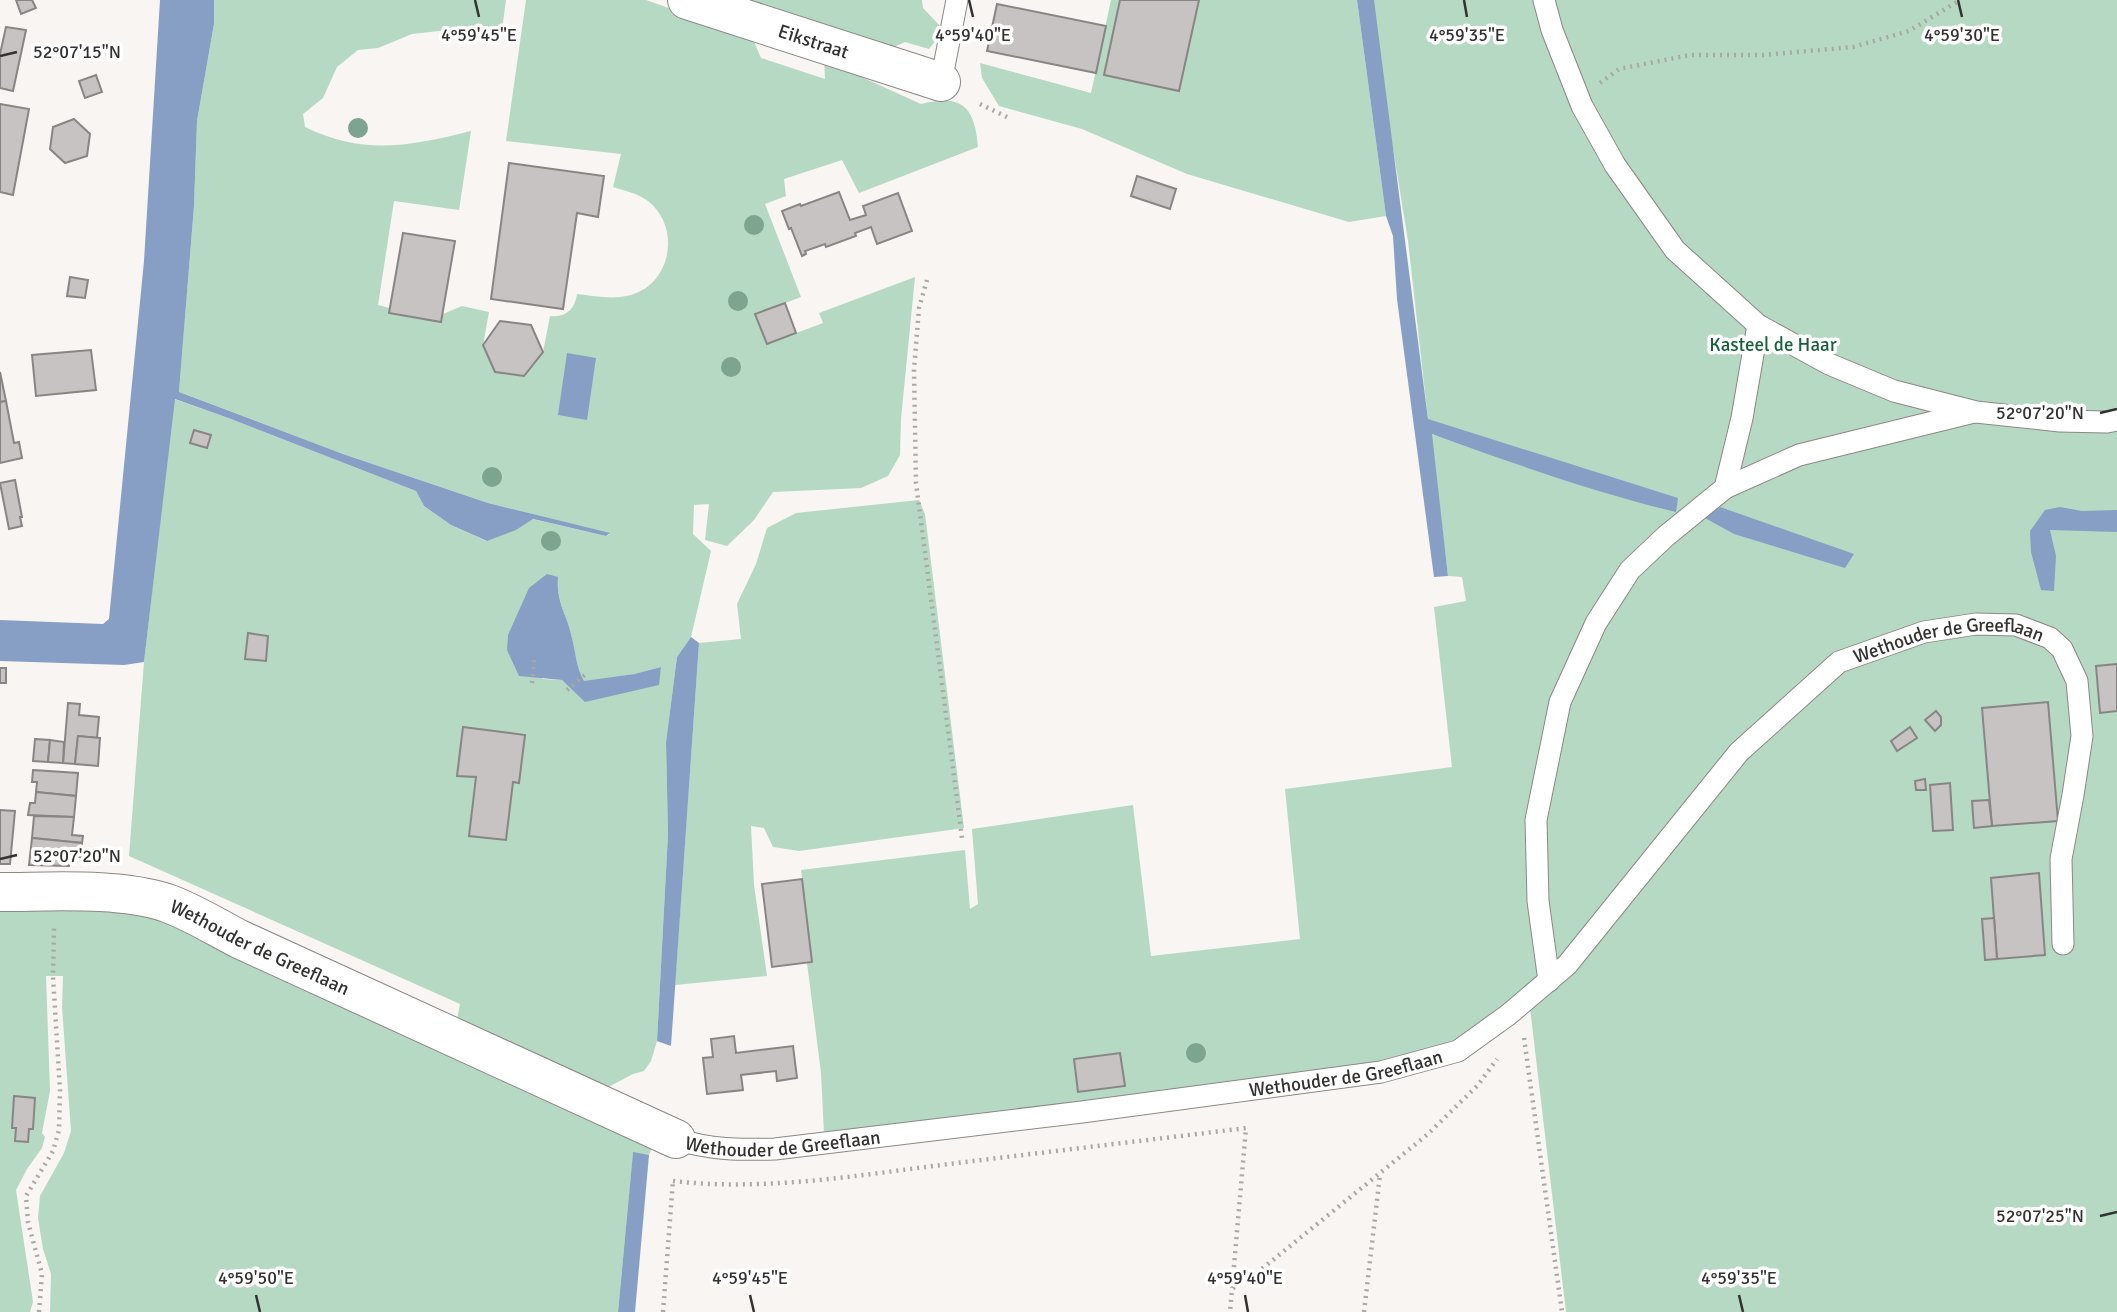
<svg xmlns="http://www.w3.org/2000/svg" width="2117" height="1312" font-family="Signika,sans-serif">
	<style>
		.green { fill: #b5d9c3; fill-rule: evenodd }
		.water { fill: #879fc5 }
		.building { fill: #c7c3c2; stroke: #898585; stroke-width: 2 }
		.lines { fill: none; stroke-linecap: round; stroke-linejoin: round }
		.service-casing { stroke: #8b8885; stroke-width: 23 }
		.minor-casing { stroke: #8b8885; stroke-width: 40 }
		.path { stroke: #aaa8a5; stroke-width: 4.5; stroke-dasharray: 2 5; stroke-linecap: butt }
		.service { stroke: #fff; stroke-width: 21 }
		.minor { stroke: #fff; stroke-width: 38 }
		.tree { fill: #7da48f }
		.ticks { fill: none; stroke: #333231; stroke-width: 2.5 }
		.labels { text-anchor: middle; stroke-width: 7; stroke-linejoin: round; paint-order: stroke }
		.street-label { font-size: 19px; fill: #333231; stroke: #fff }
		.park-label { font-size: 19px; fill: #18613e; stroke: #fff }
		.ticks-label { font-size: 18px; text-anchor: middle; fill: #333231; stroke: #fff; stroke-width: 7; stroke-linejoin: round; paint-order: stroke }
	</style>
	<rect width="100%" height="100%" fill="#f8f5f2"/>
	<g class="green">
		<path d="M214 0H506L501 37 466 28 412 34 378 48 358 50 337 67 323 98 303 114 305 127C364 156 410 146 471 131L459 210 394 201 378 305 390 308 389 313 441 322 443 314 462 306 489 312 483 345 495 372 524 376 543 352 550 316C566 318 575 309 577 294 594 296 614 300 631 295 672 283 681 227 648 201 637 193 625 191 613 187L621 154 506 141 526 0H646L752 37 761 58 825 79 824 60 921 104C962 93 975 107 978 147L859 193 842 160 784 179 786 196 765 204 801 297 756 314 767 344 823 323 819 313 915 277 901 419 900 455 888 476 861 488 773 492 754 520 727 546 705 540 709 504 694 505 693 534 711 551 691 637 677 657 666 742 668 834 657 1041 651 1061 644 1071 633 1074 599 1092 456 1025 460 1004 129 856 144 662 174 399 231 419 416 491 424 506 451 525 486 541 516 529 532 519 606 536 610 534 488 503 343 454 179 392 194 206 197 121 214 24ZM558 577C556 602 567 615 572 638 576 653 576 668 584 682L634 674 661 667 586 701 562 680 542 679Z"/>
		<polygon points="748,0 922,0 923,8 944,30 929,49 905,42 887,50"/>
		<polygon points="1111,0 1357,0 1386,216 1349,222 1187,174 1082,129 999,106 982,78 980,63 1091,93"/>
		<polygon points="1369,0 2117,0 2117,1312 1566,1312 1528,991 1470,1032 1440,1049 1399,1059 1331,1071 824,1134 821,1073 804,939 809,938 801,870 965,850 970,909 978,904 972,829 1133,805 1151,956 1300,939 1285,789 1452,767 1434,607 1466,601 1462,577 1448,576 1431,434 1438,436 1428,419 1408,241"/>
		<polygon points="919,500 925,514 964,828 799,851 773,847 764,828 751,826 754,885 767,976 675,985 699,643 741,639 737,604 756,564 767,528 796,513"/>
		<polygon points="0,905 134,907 653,1145 649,1155 633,1153 618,1312 50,1312 51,1274 43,1249 38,1218 40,1196 64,1153 71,1131 62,1007 63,976 46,976 50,1091 42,1133 45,1137 42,1148 27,1169 16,1190 33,1302 30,1312 0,1312"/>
	</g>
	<g class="water">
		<polygon points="160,0 214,0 214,24 197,121 194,206 179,392 343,454 488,503 610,533 606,536 533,519 516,530 487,541 451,525 424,506 416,491 231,419 175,399 144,662 124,665 0,661 0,620 103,624 109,619 144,261"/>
		<path d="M1357 0H1374L1428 419 1678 498 1676 512C1593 492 1512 463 1432 434L1448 576 1434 577 1397 299 1393 236 1386 216Z"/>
		<polygon points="567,353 596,358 587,420 558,415"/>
		<polygon points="1720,507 1854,554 1845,568 1734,534 1705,518"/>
		<polygon points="2060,507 2082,511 2117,510 2117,532 2050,530 2056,556 2054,591 2041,590 2031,552 2030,531 2045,510"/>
		<path d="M547 574 558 577C556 603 567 614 572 638 576 653 576 667 584 681L634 674 661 667 659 685 585 702 562 680 519 676 507 650 508 635 529 588Z"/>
		<polygon points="691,637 699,643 671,1046 657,1041 668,834 666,742 677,657"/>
		<polygon points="633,1152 649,1155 635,1312 618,1312"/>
	</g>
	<g class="building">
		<polygon points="16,0 32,0 36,8 21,14"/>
		<polygon points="1120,0 1199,0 1179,91 1104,75"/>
		<polygon points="997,4 1106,26 1096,73 987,51"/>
		<polygon points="6,27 26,30 13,91 0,88 0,54"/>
		<polygon points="96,75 102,92 85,98 79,81"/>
		<polygon points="0,104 29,109 13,195 0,192"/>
		<polygon points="74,119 90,134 87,156 65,163 50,149 53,127"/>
		<polygon points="509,163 604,176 598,217 577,213 563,309 491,299"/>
		<polygon points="1137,176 1176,189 1170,209 1131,196"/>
		<polygon points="839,192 850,220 866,215 863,206 898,193 912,231 877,244 871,227 855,233 856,236 826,247 825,244 805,251 806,254 802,256 791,228 789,229 782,211 800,204 801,206"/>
		<polygon points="403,233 455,241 441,322 389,313"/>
		<polygon points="70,277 88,280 85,298 67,296"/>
		<polygon points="785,303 796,333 767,344 755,314"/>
		<polygon points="500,321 531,325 543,352 524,376 495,372 483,345"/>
		<polygon points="91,350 96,390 36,396 32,355"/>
		<polygon points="0,372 6,401 0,402"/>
		<polygon points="6,401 14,443 19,442 22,458 0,463 0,402"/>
		<polygon points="194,430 211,435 207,448 190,443"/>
		<polygon points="15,480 22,517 20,517 22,526 9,529 0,483"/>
		<polygon points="248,633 268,636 266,661 245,659"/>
		<polygon points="2117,664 2117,711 2100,713 2096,666"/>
		<rect x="0" y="668" width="6" height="15"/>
		<polygon points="2048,702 2058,821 1992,826 1982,708"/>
		<polygon points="68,703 80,704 79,715 99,717 97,738 78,736 75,764 63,763"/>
		<polygon points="1936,711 1941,717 1941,725 1935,731 1925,720"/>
		<polygon points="463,727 525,735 519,783 513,782 506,840 469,836 476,777 457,776"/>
		<polygon points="1910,727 1917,738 1897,751 1891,741"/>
		<polygon points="78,736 100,738 98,766 75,764"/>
		<polygon points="35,739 50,740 48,762 33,761"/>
		<polygon points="50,740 64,742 63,763 48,762"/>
		<polygon points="33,770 78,773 76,796 36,792 37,782 32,782"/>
		<polygon points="1925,779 1926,790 1916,790 1915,781"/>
		<polygon points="1950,783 1953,830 1933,831 1930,785"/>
		<polygon points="36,792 76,796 74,817 28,815 30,803 35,803"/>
		<polygon points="1989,800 1992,826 1974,828 1972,801"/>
		<polygon points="0,810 15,811 10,864 0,864"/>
		<polygon points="34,816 74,817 72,835 83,836 82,843 32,838"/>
		<polygon points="32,838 82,843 81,857 70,857 69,866 29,865"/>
		<polygon points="2039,873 2045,955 1997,959 1991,878"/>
		<polygon points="802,879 812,962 772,967 762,884"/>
		<polygon points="1994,918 1997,959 1985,960 1982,919"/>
		<polygon points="734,1036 736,1053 793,1046 797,1078 777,1081 776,1071 741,1075 743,1090 707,1094 703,1058 713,1057 711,1039"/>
		<polygon points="1120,1053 1125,1086 1078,1092 1074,1059"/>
		<polygon points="14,1096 35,1098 33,1129 29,1129 28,1142 15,1141 16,1128 12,1128"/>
	</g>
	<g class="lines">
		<defs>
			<g id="service">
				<polyline points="1544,0 1552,30 1582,106 1615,165 1675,250 1758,325 1829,364 1894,391 1976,412 2060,421 2107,422 2117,420"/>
				<polyline points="941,82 957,0"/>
				<polyline points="1725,488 1799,455 1974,412"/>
				<polyline points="1549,981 1538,901 1536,820 1560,702 1596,623 1630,570 1666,536 1725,488 1742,418 1758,325"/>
				<path id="s1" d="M676 1139C711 1150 739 1150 775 1149L1082 1112 1381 1072 1458 1051 1508 1015 1567 965 1739 752 1839 662 1924 632 1976 624 2016 625 2050 638 2062 649 2077 681 2082 736 2073 795 2061 859 2063 944"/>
			</g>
			<g id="minor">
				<path id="s2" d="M687 0 941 82"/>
				<path id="s3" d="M0 892C51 892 118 887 167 903 192 912 216 927 239 939L676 1139"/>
			</g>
		</defs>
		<use href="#service" class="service-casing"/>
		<use href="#minor" class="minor-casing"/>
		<g class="path">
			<polyline points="1600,83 1619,69 1690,55 1763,55 1853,47 1909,31 1960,0"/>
			<polyline points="980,104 1009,118"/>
			<polyline points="927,280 919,308 914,370 916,483 962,838"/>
			<polyline points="532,683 534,660"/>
			<polyline points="567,690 587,673"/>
			<polyline points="1524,1038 1562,1312"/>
			<path d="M673 1181C759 1191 848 1177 933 1166 1037 1153 1141 1141 1246 1128L1230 1312"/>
			<polyline points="1233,1288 1252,1277 1428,1134 1478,1085 1497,1059"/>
			<polyline points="39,1312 42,1274 28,1222 26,1196 53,1151 59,1130 60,1090 53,977 54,928"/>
			<polyline points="663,1312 673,1180"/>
			<polyline points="1364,1312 1380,1175"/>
		</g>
		<use href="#service" class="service"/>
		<use href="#minor" class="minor"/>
	</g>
	<g class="tree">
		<circle cx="358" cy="128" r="10"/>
		<circle cx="754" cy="225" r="10"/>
		<circle cx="738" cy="301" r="10"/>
		<circle cx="731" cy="367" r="10"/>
		<circle cx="492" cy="477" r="10"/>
		<circle cx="551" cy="541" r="10"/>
		<circle cx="1196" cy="1053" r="10"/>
	</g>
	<path class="ticks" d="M475 0 479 17M969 0 973 17M1464 0 1467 17M1958 0 1962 17M0 56 17 52M2100 413 2117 409M0 859 17 855M2100 1216 2117 1212M256 1295 260 1312M750 1295 754 1312M1245 1295 1248 1312M1739 1295 1743 1312"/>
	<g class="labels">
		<g class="street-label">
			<text dy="7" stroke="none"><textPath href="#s2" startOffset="133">Eikstraat</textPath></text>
			<text dy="7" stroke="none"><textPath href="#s1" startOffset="1452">Wethouder de Greeflaan</textPath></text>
			<text dy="7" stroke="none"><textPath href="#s3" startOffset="271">Wethouder de Greeflaan</textPath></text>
			<text dy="7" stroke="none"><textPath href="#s1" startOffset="676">Wethouder de Greeflaan</textPath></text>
			<text dy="7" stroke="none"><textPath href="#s1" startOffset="108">Wethouder de Greeflaan</textPath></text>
		</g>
		<g class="park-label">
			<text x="1773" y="351">Kasteel de Haar</text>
		</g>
	</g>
	<g class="ticks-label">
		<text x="479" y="41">4°59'45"E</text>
		<text x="973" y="41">4°59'40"E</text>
		<text x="1467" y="41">4°59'35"E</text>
		<text x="1962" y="41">4°59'30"E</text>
		<text x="77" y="58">52°07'15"N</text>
		<text x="2040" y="419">52°07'20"N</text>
		<text x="77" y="862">52°07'20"N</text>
		<text x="2040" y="1222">52°07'25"N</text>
		<text x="256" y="1284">4°59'50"E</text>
		<text x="750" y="1284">4°59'45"E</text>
		<text x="1245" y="1284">4°59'40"E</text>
		<text x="1739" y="1284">4°59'35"E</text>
	</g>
</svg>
